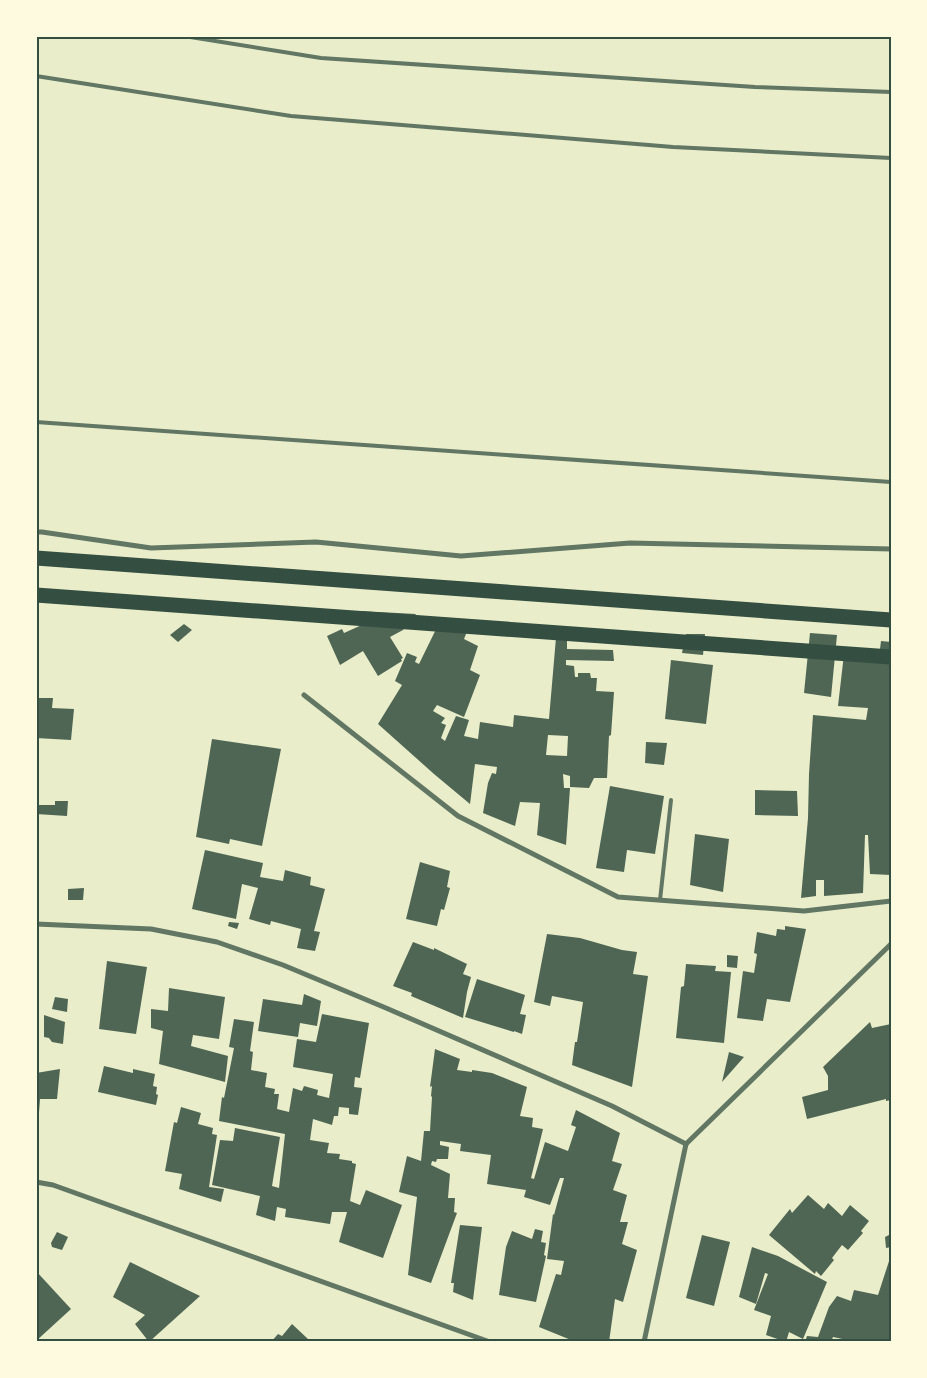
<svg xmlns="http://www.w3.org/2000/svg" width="927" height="1378" font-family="Barlow,sans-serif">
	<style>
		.building { fill: #4f6655; fill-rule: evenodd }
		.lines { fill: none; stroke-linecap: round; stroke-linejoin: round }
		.service { stroke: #617663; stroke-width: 4 }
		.minor { stroke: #617663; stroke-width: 5 }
		.motorway { stroke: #344e41; stroke-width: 15 }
		.neatline { fill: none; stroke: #344e41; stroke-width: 2 }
	</style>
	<rect width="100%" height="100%" fill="#e9edc9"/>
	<g class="building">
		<polygon points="360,611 416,614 403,630 390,637 403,658 401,659 402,661 378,676 363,651 340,665 327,636 342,629 344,633 364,624"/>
		<path d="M442 617 470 624 464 639 478 646 470 670 480 675 464 717 437 705 433 711 445 718 441 723 446 725 441 738 445 741 456 716 469 720 464 736 478 739 480 722 513 727 514 715 549 719 557 626 567 635V649L613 650 614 661 566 660V665L574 666 575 677H578V673H590L591 678H597L596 691 614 692 611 735 609 736 607 778H594L589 788 570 787V776L563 774 564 788H570L566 845 537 835 540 803 520 802 515 826 483 813 488 783 492 773 496 774 497 767 475 764 470 804 434 774 378 724 402 685 395 681 407 653 417 657 415 662 419 664ZM548 735 568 736 567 756 546 755Z"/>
		<polygon points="184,624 192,630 178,642 170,635"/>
		<polygon points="810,633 837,635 831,697 804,693"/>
		<polygon points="686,634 705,634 703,655 682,653"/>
		<polygon points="881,641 891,642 891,875 870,874 868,835 865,835 863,893 824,896 824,880 816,880 816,896 801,898 808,818 809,774 813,715 866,720 868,708 838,706 844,654 879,657"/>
		<polygon points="671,660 713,665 706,724 665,719"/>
		<polygon points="39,698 53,698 52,708 74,709 71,740 36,738 36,707 38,707"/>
		<polygon points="212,739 281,749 262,846 230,839 229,844 196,837"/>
		<polygon points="646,742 667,743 664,765 645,763"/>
		<polygon points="610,786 664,796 655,854 627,850 624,872 596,868"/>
		<polygon points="755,790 797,791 798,816 755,815"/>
		<polygon points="55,801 68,801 67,816 36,814 36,805 55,805"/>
		<polygon points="695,834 729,839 723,892 690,885"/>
		<polygon points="205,850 263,863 260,877 283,881 285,870 311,877 310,885 325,889 314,931 320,932 315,951 297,948 301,929 271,921 270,925 249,919 258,888 242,884 236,919 192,909"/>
		<polygon points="420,862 450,871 447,887 450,888 444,910 441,909 437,926 406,919"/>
		<polygon points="84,888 83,900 68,900 68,889"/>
		<polygon points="229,922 239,923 237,929 228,926"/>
		<polygon points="785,926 806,929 790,1002 767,999 763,1021 737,1018 743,971 754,973 757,954 754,953 757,932 776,936 777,929 785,930"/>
		<polygon points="547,934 580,938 622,950 637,952 633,974 648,976 632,1087 572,1065 575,1042 577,1042 583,1002 552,996 550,1006 534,1002"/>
		<polygon points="413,942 434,950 434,948 467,964 463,974 471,977 467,992 463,1018 411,996 412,993 393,986"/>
		<polygon points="727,955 738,956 737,968 727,967"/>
		<polygon points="107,961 147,967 136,1034 99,1029"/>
		<polygon points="686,964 716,966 715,971 731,972 724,1043 676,1038 681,987 684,986"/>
		<polygon points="477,979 525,995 520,1014 526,1015 522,1034 514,1031 514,1032 465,1017"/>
		<polygon points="169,988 225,997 219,1039 193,1035 191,1046 228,1056 225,1082 159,1064 163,1031 151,1028 151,1009 168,1011"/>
		<polygon points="304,994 321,1001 317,1026 300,1023 298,1037 258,1031 263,999 302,1005"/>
		<polygon points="55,997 68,999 67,1012 52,1009"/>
		<polygon points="322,1014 369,1023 360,1078 355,1077 354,1087 362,1088 358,1115 349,1114 349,1108 339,1107 338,1116 334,1116 332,1125 313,1119 310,1140 329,1143 327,1153 340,1154 339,1159 352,1161 352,1163 356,1164 350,1201 360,1205 366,1190 402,1205 383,1258 339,1242 347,1212 332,1212 330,1224 285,1217 286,1209 277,1207 275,1221 256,1215 260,1196 212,1185 220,1140 233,1141 235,1128 280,1137 272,1186 279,1188 285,1134 219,1121 222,1097 224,1098 234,1048 229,1047 234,1019 254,1022 250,1051 253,1052 251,1070 267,1073 265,1087 275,1089 274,1094 279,1094 277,1109 289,1112 293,1088 302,1091 304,1086 318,1090 317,1095 329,1098 333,1074 293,1067 297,1039 316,1042"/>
		<polygon points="44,1015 65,1022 63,1044 52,1042 49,1038 44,1037"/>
		<polygon points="870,1022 872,1028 891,1024 891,1100 886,1101 886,1099 807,1119 802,1097 828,1090 828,1076 823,1067"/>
		<polygon points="435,1049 460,1059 457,1070 472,1072 472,1070 492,1073 527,1087 520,1116 533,1118 532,1127 543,1129 531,1178 534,1179 545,1142 568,1151 576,1127 571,1125 576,1110 620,1133 612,1161 622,1164 613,1190 627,1195 620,1222 628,1222 622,1244 637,1250 623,1302 615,1299 609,1342 576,1342 539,1327 556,1274 561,1275 564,1261 547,1259 553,1214 554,1215 564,1178 560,1178 550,1205 524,1197 526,1190 487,1184 491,1155 460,1151 461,1144 440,1141 440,1145 449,1147 448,1159 437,1159 436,1162 432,1161 431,1165 450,1174 448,1198 455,1198 454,1212 457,1213 431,1283 408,1275 417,1197 399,1192 407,1156 421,1161 424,1131 430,1131 432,1097 431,1096 432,1086 430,1087"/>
		<polygon points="729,1052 744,1057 722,1082"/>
		<polygon points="104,1066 133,1073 133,1069 155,1074 153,1086 157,1087 156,1094 158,1095 156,1105 98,1092"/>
		<polygon points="60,1069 57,1099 40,1099 38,1126 36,1126 36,1073"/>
		<polygon points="181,1107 201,1113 198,1124 213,1128 212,1134 217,1135 209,1187 224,1189 221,1202 179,1189 182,1174 165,1171 174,1122 177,1123"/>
		<polygon points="808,1195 824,1209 828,1203 842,1216 850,1205 869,1221 861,1231 863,1233 848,1250 842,1245 832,1258 834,1260 821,1276 816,1271 815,1274 769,1235 790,1209 792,1213"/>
		<polygon points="460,1225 482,1227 473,1300 453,1292 454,1283 451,1283"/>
		<polygon points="535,1229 543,1231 541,1242 546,1243 544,1255 546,1256 536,1302 499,1295 506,1247 512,1231 532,1239"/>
		<polygon points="57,1232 68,1237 62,1250 52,1247 51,1243"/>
		<polygon points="891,1234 891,1247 886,1248 885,1237"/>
		<polygon points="702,1235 730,1242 714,1306 686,1298"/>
		<polygon points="752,1247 778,1256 827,1282 803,1339 789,1332 786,1342 766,1335 771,1316 754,1310 768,1274 765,1273 756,1304 739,1297"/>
		<polygon points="891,1255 891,1342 845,1342 847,1340 833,1337 831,1342 805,1342 807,1336 818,1337 829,1307 837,1296 851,1301 854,1290 878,1295"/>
		<polygon points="130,1262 200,1296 149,1342 135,1324 145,1315 113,1297"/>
		<polygon points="36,1271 71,1309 36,1341"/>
		<polygon points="292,1324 308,1339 306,1342 271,1342 278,1334 282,1336"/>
	</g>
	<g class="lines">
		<g class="service">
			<polyline points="184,36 321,58 755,87 891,92"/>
			<polyline points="36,76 291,116 673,147 891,158"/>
			<polyline points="36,422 891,482"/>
			<polyline points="660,900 671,800"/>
		</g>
		<g class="minor">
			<polyline points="36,532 42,532 151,548 316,542 461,556 630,543 891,549"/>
			<polyline points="304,695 458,816 618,897 804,911 891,901"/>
			<polyline points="36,924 151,929 217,942 283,965 386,1008 612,1106 686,1144"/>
			<polyline points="686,1144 891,944"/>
			<polyline points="36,1182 53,1185 490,1342"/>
			<polyline points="644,1342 686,1144"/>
		</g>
		<g class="motorway">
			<polyline points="36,558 891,620"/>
			<polyline points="36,595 891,657"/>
		</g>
	</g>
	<rect width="927" height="1378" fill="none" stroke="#fefae0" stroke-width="75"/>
	<rect x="38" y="38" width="852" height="1302" class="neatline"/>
</svg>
